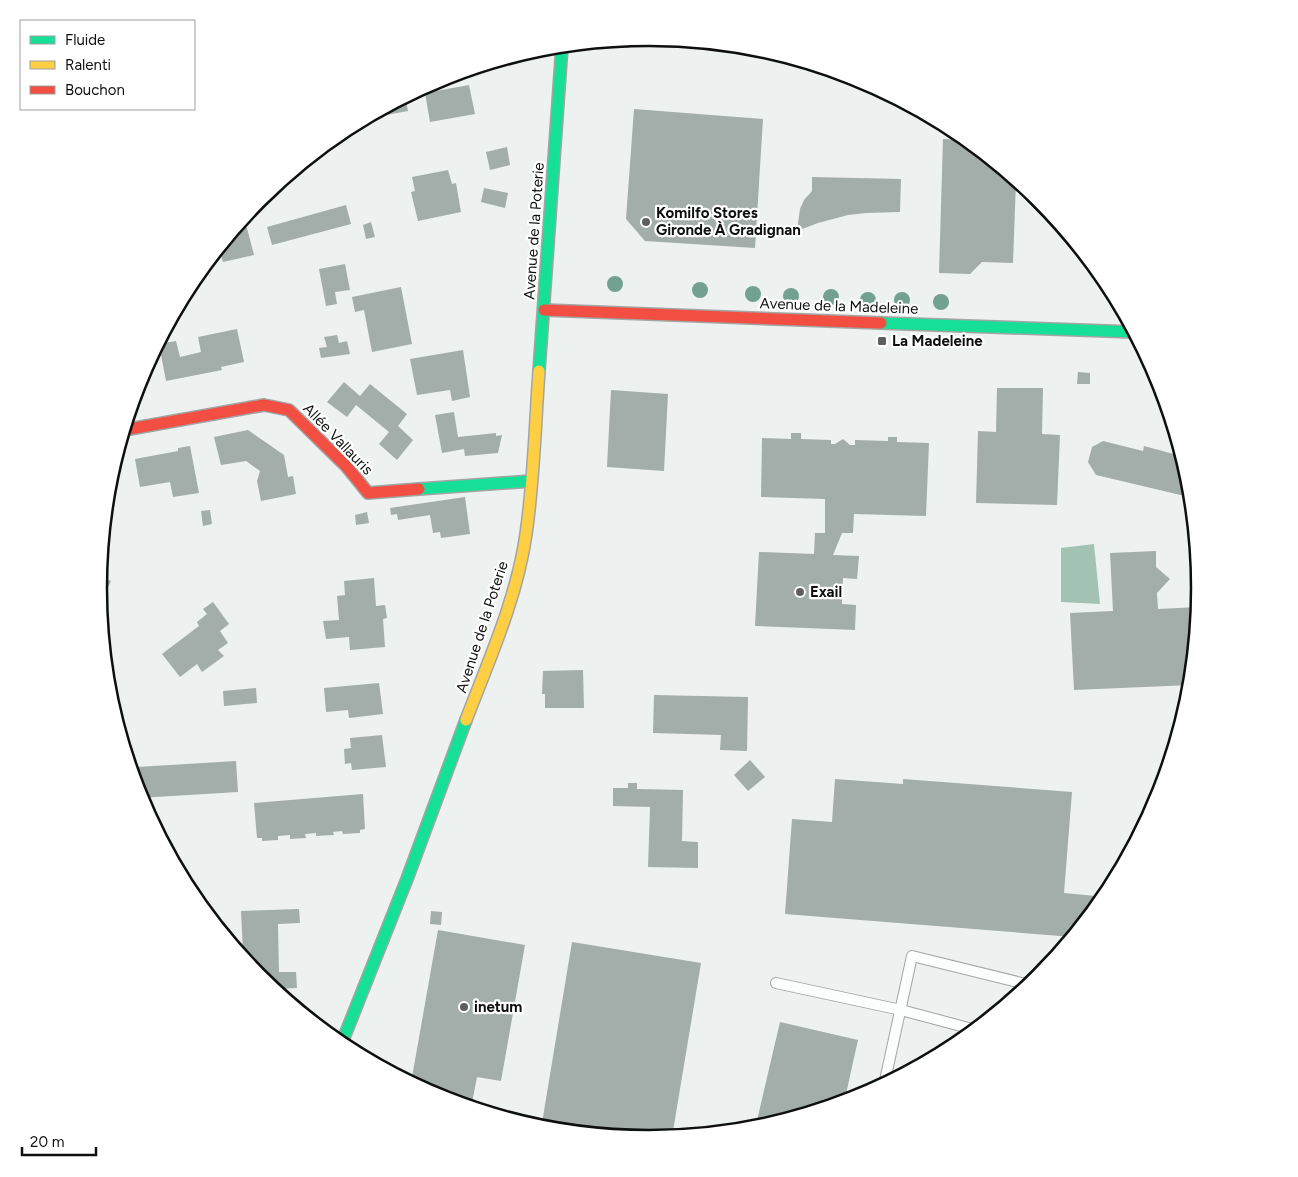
<svg xmlns="http://www.w3.org/2000/svg" width="1298" height="1177" font-family="Figtree,sans-serif">
	<style>
		.water { fill: #a2c2b3 }
		.building { fill: #a3ada9 }
		.lines { fill: none; stroke-linecap: round; stroke-linejoin: round }
		.lane-casing { stroke: #a3a5a4; stroke-width: 12 }
		.fast-casing { stroke: #a3a5a4; stroke-width: 14 }
		.slow-casing { stroke: #a3a5a4; stroke-width: 14 }
		.jam-casing { stroke: #a3a5a4; stroke-width: 14 }
		.lane { stroke: #fcfdfd; stroke-width: 10 }
		.fast { stroke: #16e098; stroke-width: 11 }
		.slow { stroke: #ffcf43; stroke-width: 11 }
		.jam { stroke: #f24e42; stroke-width: 11 }
		.tree { fill: #72a191 }
		.poi-dot { fill: #5c5f5d; stroke: #fff; stroke-width: 2 }
		.labels { text-anchor: middle; stroke-width: 4.5; stroke-linejoin: round; paint-order: stroke }
		.poi-label { font-size: 15px; font-weight: bold; fill: #0e100f; stroke: #fff; text-anchor: start }
		.street-label { font-size: 15px; fill: #0e100f; stroke: #fff }
		.rim { fill: none; stroke: #0e100f; stroke-width: 2.5 }
	</style>
	<rect width="100%" height="100%" fill="#edf1ef"/>
	<polygon class="water" points="1094,544 1100,604 1061,602 1061,548"/>
	<g class="building">
		<polygon points="630,39 629,48 617,47 617,41"/>
		<polygon points="469,85 475,114 430,122 425,93"/>
		<polygon points="405,97 408,111 364,119"/>
		<polygon points="634,109 763,119 755,248 645,241 626,219"/>
		<polygon points="943,139 967,140 1016,181 1013,263 982,262 970,274 939,273"/>
		<polygon points="507,147 510,165 490,170 486,152"/>
		<polygon points="448,170 452,184 456,183 461,212 418,221 411,192 415,191 412,177"/>
		<polygon points="812,177 901,179 900,212 866,213 848,215 818,223 797,231 800,209 804,200 812,191"/>
		<polygon points="484,188 508,193 505,208 481,202"/>
		<polygon points="346,205 351,224 272,245 267,227"/>
		<polygon points="244,217 254,255 223,262 219,248"/>
		<polygon points="371,222 375,237 366,239 363,225"/>
		<polygon points="345,264 350,290 335,292 337,304 326,306 319,269"/>
		<polygon points="401,287 412,344 372,352 364,310 355,312 352,297"/>
		<polygon points="237,329 244,362 221,367 222,370 166,381 159,344 176,341 180,357 201,352 198,337"/>
		<polygon points="337,335 339,343 347,341 350,354 321,358 319,348 327,347 324,337"/>
		<polygon points="463,350 470,397 452,401 450,390 417,395 410,359"/>
		<polygon points="1078,372 1090,373 1090,384 1077,384"/>
		<polygon points="344,382 360,396 370,384 407,414 398,426 413,440 397,460 379,444 389,432 356,405 347,417 327,402"/>
		<polygon points="997,388 1043,388 1042,434 1060,435 1057,505 976,503 978,431 996,432"/>
		<polygon points="611,390 668,394 664,471 607,467"/>
		<polygon points="454,412 458,437 496,433 496,436 502,435 498,453 465,456 464,449 442,453 435,415"/>
		<polygon points="248,430 284,455 288,477 293,476 296,494 261,501 257,481 260,471 246,461 221,465 214,437"/>
		<polygon points="791,433 801,433 801,439 831,440 831,444 835,444 843,439 850,445 855,445 855,440 888,441 888,437 897,437 897,442 929,443 926,516 854,514 853,533 842,533 833,555 859,556 857,579 843,578 842,604 856,605 855,630 755,626 759,552 814,554 815,533 825,533 825,499 761,497 762,438 791,439"/>
		<polygon points="1103,441 1143,451 1144,446 1177,455 1176,459 1183,461 1189,481 1193,513 1188,513 1189,497 1096,475 1088,462 1092,447"/>
		<polygon points="190,446 199,493 173,497 170,482 140,487 135,459 178,451 178,448"/>
		<polygon points="465,497 470,534 441,538 440,532 433,533 430,515 398,520 397,514 391,515 390,508"/>
		<polygon points="210,510 212,524 203,526 201,511"/>
		<polygon points="367,512 369,523 356,525 355,515"/>
		<polygon points="109,525 111,535 103,537 104,526"/>
		<polygon points="1156,551 1156,567 1170,579 1157,593 1158,609 1198,607 1191,685 1074,690 1070,613 1113,611 1110,553"/>
		<polygon points="99,576 111,581 100,605 98,588"/>
		<polygon points="374,578 376,606 385,605 387,618 383,619 385,647 350,650 349,637 326,639 323,621 339,620 337,596 345,595 344,581"/>
		<polygon points="213,602 229,624 220,631 228,643 218,650 224,656 202,672 197,664 180,677 162,654 199,626 197,622 207,614 203,609"/>
		<polygon points="583,670 584,708 545,708 545,694 542,694 543,671"/>
		<polygon points="379,683 383,714 349,718 348,710 326,712 324,688"/>
		<polygon points="256,688 257,703 224,706 223,691"/>
		<polygon points="654,695 748,697 747,751 720,750 721,735 653,733"/>
		<polygon points="382,735 386,767 352,770 351,763 345,764 344,749 351,748 350,738"/>
		<polygon points="750,760 765,777 748,791 734,775"/>
		<polygon points="236,761 238,792 139,798 137,767"/>
		<polygon points="835,779 903,784 903,779 1072,792 1064,893 1106,897 1073,937 785,914 792,819 832,822"/>
		<polygon points="628,783 637,783 637,789 683,790 682,841 698,842 698,868 648,867 650,807 613,806 613,788 628,788"/>
		<polygon points="363,794 365,829 360,830 360,833 343,834 342,831 333,832 334,835 316,836 316,833 305,834 306,838 290,839 290,835 278,836 278,840 262,841 262,838 257,838 254,803"/>
		<polygon points="299,909 300,923 278,924 279,972 296,972 297,988 273,989 259,978 238,953 243,951 241,911"/>
		<polygon points="431,911 442,912 441,925 430,924"/>
		<polygon points="438,930 525,945 501,1081 477,1077 471,1108 438,1097 411,1083"/>
		<polygon points="572,942 701,963 672,1137 649,1139 541,1129"/>
		<polygon points="780,1022 858,1040 844,1103 755,1129"/>
	</g>
	<g class="lines">
		<defs>
			<g id="lane">
				<polyline points="776,983 901,1010 976,1030"/>
				<polyline points="884,1085 912,956 1030,985"/>
			</g>
			<g id="fast">
				<polyline points="881,323 1134,332"/>
				<polyline points="539,371 562,46"/>
				<polyline points="419,489 531,481"/>
				<polyline points="341,1045 407,879 466,720"/>
			</g>
			<path id="slow" d="M466 720C489 660 517 598 526 534 534 480 535 425 539 371"/>
			<g id="jam">
				<polyline points="544,310 881,323"/>
				<polyline points="124,430 264,405 289,410 347,467 368,493 419,489"/>
			</g>
		</defs>
		<use href="#lane" class="lane-casing"/>
		<use href="#fast" class="fast-casing"/>
		<use href="#slow" class="slow-casing"/>
		<use href="#jam" class="jam-casing"/>
		<use href="#lane" class="lane"/>
		<use href="#fast" class="fast"/>
		<use href="#slow" class="slow"/>
		<use href="#jam" class="jam"/>
	</g>
	<g class="tree">
		<circle cx="615" cy="284" r="8"/>
		<circle cx="700" cy="290" r="8"/>
		<circle cx="753" cy="294" r="8"/>
		<circle cx="791" cy="296" r="8"/>
		<circle cx="831" cy="297" r="8"/>
		<circle cx="868" cy="300" r="8"/>
		<circle cx="902" cy="300" r="8"/>
		<circle cx="941" cy="302" r="8"/>
	</g>
	<g class="poi-dot">
		<circle cx="646" cy="222" r="5"/>
		<rect x="877" y="336" width="10" height="10" rx="2.5"/>
		<circle cx="800" cy="592" r="5"/>
		<circle cx="464" cy="1007" r="5"/>
	</g>
	<g class="labels">
		<g class="poi-label">
			<text x="656" y="218">Komilfo Stores<tspan x="656" dy="17">Gironde À Gradignan</tspan></text>
			<text x="892" y="346">La Madeleine</text>
			<text x="810" y="597">Exail</text>
			<text x="474" y="1012">inetum</text>
		</g>
		<g class="street-label">
			<text transform="translate(534 231) rotate(-86)" y="5">Avenue de la Poterie</text>
			<text transform="translate(839 306) rotate(2)" y="5">Avenue de la Madeleine</text>
			<text transform="translate(338 439) rotate(46)" y="5">Allée Vallauris</text>
			<text transform="translate(482 627) rotate(-72)" y="5">Avenue de la Poterie</text>
		</g>
	</g>
	<path d="M0 0H1298V1177H0ZM107 588a542 542 0 1 1 1084 0a542 542 0 1 1-1084 0Z" fill="#fff" fill-rule="evenodd"/>
	<path class="rim" d="M107 588a542 542 0 1 1 1084 0a542 542 0 1 1-1084 0Z"/>
	<rect x="20" y="20" width="175" height="90" fill="#ffffff" stroke="#9f9f9f"/>
	<rect x="30" y="36" width="25" height="8" fill="#16e098" stroke="#9f9f9f"/>
	<text x="65" y="45" font-size="15" fill="#0e100f">Fluide</text>
	<rect x="30" y="61" width="25" height="8" fill="#ffcf43" stroke="#9f9f9f"/>
	<text x="65" y="70" font-size="15" fill="#0e100f">Ralenti</text>
	<rect x="30" y="86" width="25" height="8" fill="#f24e42" stroke="#9f9f9f"/>
	<text x="65" y="95" font-size="15" fill="#0e100f">Bouchon</text>
	<path d="M22 1147v8h74v-8" fill="none" stroke="#0e100f" stroke-width="2.5"/>
	<text x="30" y="1147" font-size="15" fill="#0e100f" stroke="#ffffff" stroke-width="4" paint-order="stroke">20 m</text>
</svg>
